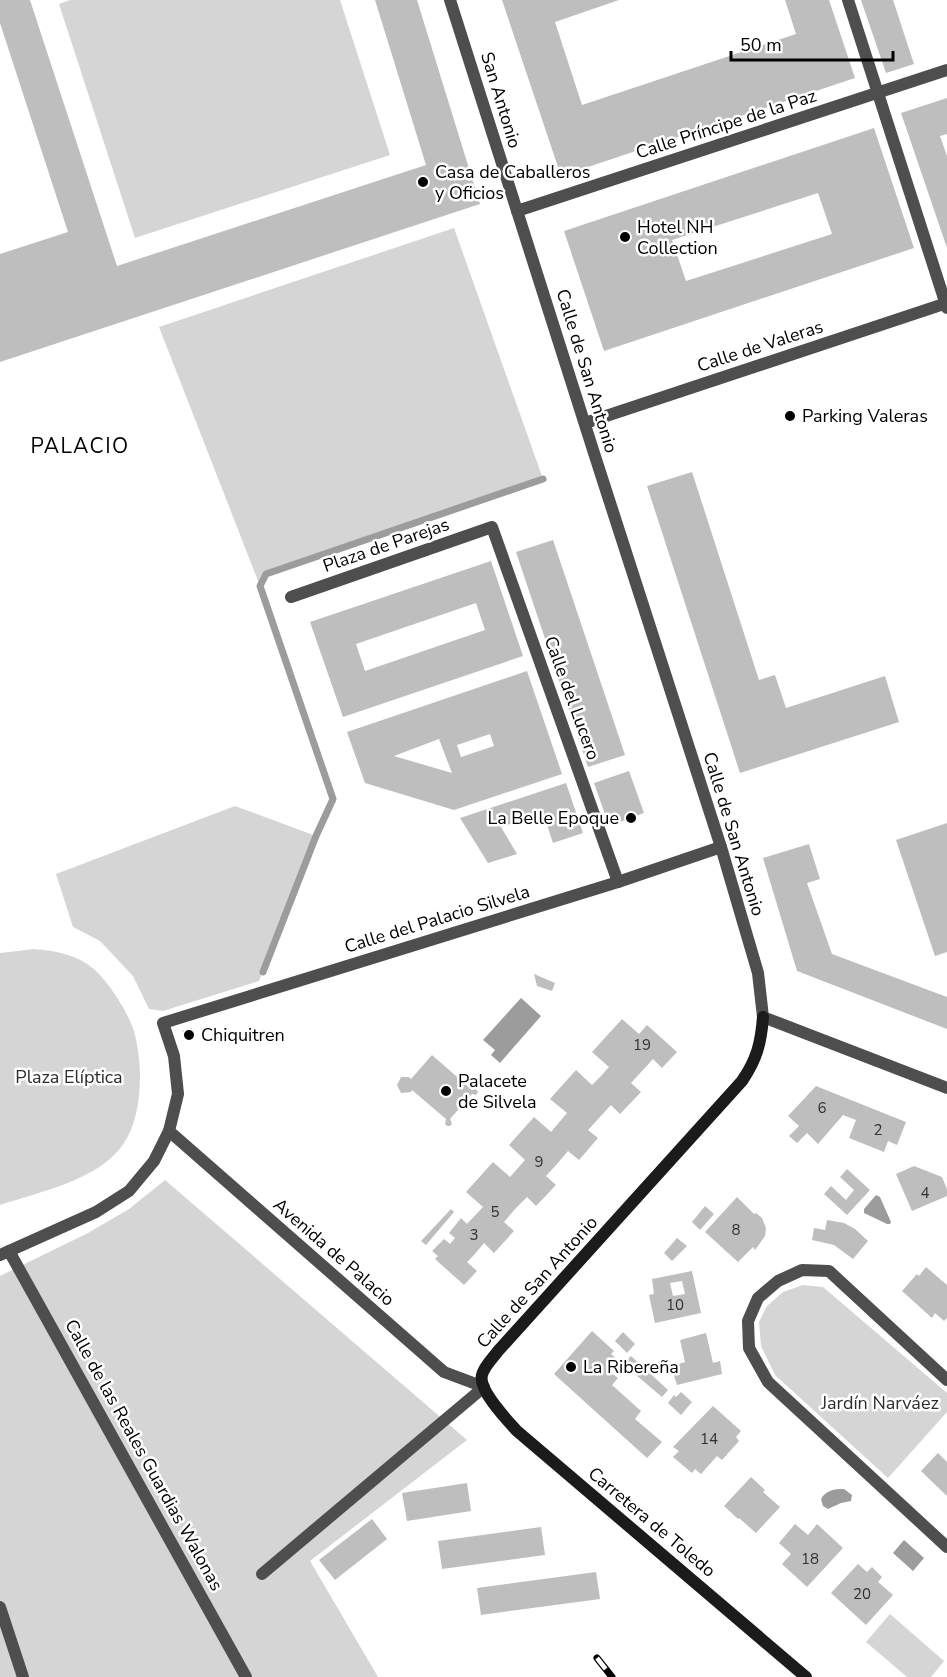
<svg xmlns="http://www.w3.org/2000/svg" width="947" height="1677" font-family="'Nunito Sans',sans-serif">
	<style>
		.green { fill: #d5d5d5 }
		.water { fill: #9c9c9c }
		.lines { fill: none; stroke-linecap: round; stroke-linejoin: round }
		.stream { stroke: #9c9c9c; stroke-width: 7 }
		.building { fill: #bebebe; fill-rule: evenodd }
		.street { stroke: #4e4e4e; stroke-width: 12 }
		.secondary { stroke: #1b1b1b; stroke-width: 12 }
		.rail-casing { stroke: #000; stroke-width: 7 }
		.rail { stroke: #fff; stroke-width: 4.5; stroke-dasharray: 14; stroke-linecap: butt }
		.poi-dot { fill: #000; stroke: #fff; stroke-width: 2 }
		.labels { text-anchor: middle; stroke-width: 5; stroke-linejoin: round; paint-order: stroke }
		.number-label { font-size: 15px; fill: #303030 }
		.street-label { font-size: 18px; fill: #000; stroke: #fff }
		.poi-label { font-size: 18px; fill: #000; stroke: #fff; text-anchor: start }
		.park-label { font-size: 18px; fill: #2c2c2c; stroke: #fff }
		.quarter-label { font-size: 21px; letter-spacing: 1.5px; fill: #000; stroke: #fff }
	</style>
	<rect width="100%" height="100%" fill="#fff"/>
	<g class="green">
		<polygon points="70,0 340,0 390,155 135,238 59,4"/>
		<polygon points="454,228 543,479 277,569 266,574 260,586 159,327"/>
		<polygon points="235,806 316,836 259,981 163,1011 149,1009 133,976 100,941 73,927 56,874"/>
		<path d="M34 949C57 951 80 955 97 972 111 986 130 1015 135 1035 143 1067 143 1118 122 1146 96 1181 39 1192 0 1205V953Z"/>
		<polygon points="165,1180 467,1440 310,1561 378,1677 0,1677 0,1276 88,1233 129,1209"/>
		<polygon points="803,1285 823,1287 947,1393 947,1412 888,1478 775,1375 761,1346 759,1322 767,1306 783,1292"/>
		<polygon points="890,1614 944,1661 931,1677 907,1677 866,1642"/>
	</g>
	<g class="water">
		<polygon points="521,998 541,1016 500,1063 491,1055 495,1050 483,1040"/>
		<polygon points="876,1195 880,1197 891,1222 890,1224 887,1224 864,1213 864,1209"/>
		<path d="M844 1489 852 1495 851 1501 841 1503 828 1509 823 1506 821 1499C826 1490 834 1489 844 1489Z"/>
		<polygon points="904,1540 924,1558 913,1571 893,1553"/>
	</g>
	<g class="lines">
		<polyline class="stream" points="263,972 316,836 333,799 260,586 266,574 543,479"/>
	</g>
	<g class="building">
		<polygon points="0,0 30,0 117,266 426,165 375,0 417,0 480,204 0,362 0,254 68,232 0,23"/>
		<polygon points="502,0 619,0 555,22 582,105 796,34 785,0 829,0 855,78 561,176"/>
		<polygon points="861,0 893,0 914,64 886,73"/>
		<polygon points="947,98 947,134 940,136 947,156 947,248 901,113"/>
		<path d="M874 128 914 248 604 351 564 231ZM818 193 832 234 686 281 672 240Z"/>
		<polygon points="692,472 759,680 775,675 786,708 885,676 899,722 740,773 647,486"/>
		<polygon points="553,540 625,755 588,767 516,552"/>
		<path d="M491 561 523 656 343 717 310 622ZM476 603 485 630 365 671 356 644Z"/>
		<path d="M527 671 562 774 454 810 365 783 347 732ZM490 734 494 746 461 757 457 745ZM439 739 452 773 394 756Z"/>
		<polygon points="629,771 644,813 609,826 594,783"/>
		<polygon points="566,783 583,833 553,843 543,813 501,827 517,854 488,863 460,818"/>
		<polygon points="947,823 947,952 935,956 896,840"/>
		<polygon points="809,844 820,879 807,883 832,954 947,997 947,1029 797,971 763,858"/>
		<polygon points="534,974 555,983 552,991 537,986"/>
		<polygon points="622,1019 639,1034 647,1025 677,1052 662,1068 653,1059 631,1083 641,1092 620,1114 611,1105 588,1130 598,1138 579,1160 568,1151 557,1164 546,1176 556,1185 536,1206 527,1197 515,1209 504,1222 514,1231 494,1253 484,1243 474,1255 467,1262 477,1271 464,1285 435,1259 438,1256 432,1251 444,1239 450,1244 455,1238 449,1233 461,1218 467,1224 483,1207 466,1192 493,1162 510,1177 525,1160 509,1145 534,1117 551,1132 567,1113 550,1099 576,1070 592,1085 601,1076 609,1067 592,1052"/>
		<polygon points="192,1028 195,1038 186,1041 182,1031"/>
		<polygon points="432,1055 472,1090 476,1089 478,1092 476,1095 472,1094 450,1119 452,1124 450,1126 447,1126 445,1124 446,1119 412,1090 411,1092 401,1093 397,1085 401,1077 409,1077 411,1079"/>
		<polygon points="816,1086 906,1122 897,1145 888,1141 884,1152 849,1138 856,1120 843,1115 818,1144 807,1133 797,1143 789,1136 799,1126 788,1116"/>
		<polygon points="914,1166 942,1177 947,1189 947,1196 912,1211 896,1174"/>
		<polygon points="847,1169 870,1190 847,1215 824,1194 831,1186 846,1200 854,1190 840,1177"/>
		<polygon points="737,1197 754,1214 756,1213 762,1218 766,1228 765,1236 755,1250 753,1247 738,1262 705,1232"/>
		<polygon points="705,1206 714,1214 700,1230 692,1222"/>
		<polygon points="451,1209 454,1212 426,1245 421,1241"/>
		<polygon points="827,1220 844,1223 855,1229 868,1241 853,1259 834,1245 812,1240 814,1228 825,1230"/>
		<polygon points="677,1238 687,1246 672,1261 664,1253"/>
		<polygon points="926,1267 947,1285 947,1318 944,1321 935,1313 932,1318 902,1291 917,1274 919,1276"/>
		<path d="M692 1271 701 1313 655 1323 649 1295 654 1294 652 1279ZM682 1281 685 1294 673 1296 670 1283Z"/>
		<polygon points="592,1331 614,1351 611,1354 620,1362 610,1372 618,1378 612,1385 641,1411 635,1419 662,1442 647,1458 554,1374"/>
		<polygon points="623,1332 635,1344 627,1353 615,1341"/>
		<polygon points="706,1333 713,1363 720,1361 722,1374 677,1385 671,1366 685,1362 680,1340"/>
		<polygon points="631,1356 668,1390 662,1397 623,1364"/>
		<polygon points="681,1392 692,1402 681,1415 668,1403 674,1395 676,1397"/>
		<polygon points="713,1406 741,1431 736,1437 739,1441 722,1460 717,1456 701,1474 695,1469 692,1473 673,1457 679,1451 673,1447"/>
		<polygon points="938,1453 947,1462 947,1496 921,1471"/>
		<polygon points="751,1477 765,1490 763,1492 780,1507 756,1533 739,1518 738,1519 724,1506"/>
		<polygon points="467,1483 471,1511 407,1521 402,1493"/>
		<polygon points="372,1519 387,1539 335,1580 319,1560"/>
		<polygon points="795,1524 808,1535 817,1524 843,1548 807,1587 782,1564 791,1554 779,1543"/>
		<polygon points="541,1527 545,1555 442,1569 438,1541"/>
		<polygon points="858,1564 867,1572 872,1567 882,1577 878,1582 893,1595 866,1625 831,1593"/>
		<polygon points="596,1572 600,1599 481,1615 477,1588"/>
	</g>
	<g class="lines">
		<g class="street">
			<polyline points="450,0 594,453 721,847 758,973 763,1017 947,1088"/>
			<polyline points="848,0 947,308"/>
			<polyline points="517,211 947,70"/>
			<polyline points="585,423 947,303"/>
			<polyline points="291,597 492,527 618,882"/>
			<polyline points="169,1131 444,1372 484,1387 262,1574"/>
			<polyline points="9,1251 246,1677"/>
			<polyline points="0,1255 96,1212 129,1191 154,1161 169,1131 178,1094 174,1056 163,1023 618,882 721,847"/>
			<polyline points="947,1380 829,1271 802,1270 778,1281 758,1298 748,1321 749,1348 768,1382 947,1547"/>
			<polyline points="0,1607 23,1677"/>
		</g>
		<path class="secondary" d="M763 1017C761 1043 757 1059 742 1081L498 1351C493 1358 484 1366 482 1375 478 1390 507 1420 517 1431L806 1677"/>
		<defs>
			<polyline id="rail" points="597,1658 612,1677"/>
		</defs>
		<use href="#rail" class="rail-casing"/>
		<use href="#rail" class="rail"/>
	</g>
	<g class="poi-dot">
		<circle cx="423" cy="182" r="6"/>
		<circle cx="625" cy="237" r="6"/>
		<circle cx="790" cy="416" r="6"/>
		<circle cx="631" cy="818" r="6"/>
		<circle cx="189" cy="1035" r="6"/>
		<circle cx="446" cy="1091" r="6"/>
		<circle cx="571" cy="1367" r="6"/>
	</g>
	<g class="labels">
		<g class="number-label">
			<text x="642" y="1050">19</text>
			<text x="822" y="1113">6</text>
			<text x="878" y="1135">2</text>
			<text x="539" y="1167">9</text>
			<text x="925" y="1198">4</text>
			<text x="495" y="1217">5</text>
			<text x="736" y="1235">8</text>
			<text x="474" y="1240">3</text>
			<text x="675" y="1310">10</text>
			<text x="709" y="1444">14</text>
			<text x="810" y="1564">18</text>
			<text x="862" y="1599">20</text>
		</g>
		<g class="street-label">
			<text transform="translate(501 100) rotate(73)" y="6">San Antonio</text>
			<text transform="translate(726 124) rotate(-18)" y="6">Calle Príncipe de la Paz</text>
			<text transform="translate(760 346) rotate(-18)" y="6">Calle de Valeras</text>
			<text transform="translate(587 371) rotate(73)" y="6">Calle de San Antonio</text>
			<text transform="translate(386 545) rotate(-19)" y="6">Plaza de Parejas</text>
			<text transform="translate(572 698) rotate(70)" y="6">Calle del Lucero</text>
			<text transform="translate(734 834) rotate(73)" y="6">Calle de San Antonio</text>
			<text transform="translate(437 919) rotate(-17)" y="6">Calle del Palacio Silvela</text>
			<text transform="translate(334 1252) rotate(41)" y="6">Avenida de Palacio</text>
			<text transform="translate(537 1282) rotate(-48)" y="6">Calle de San Antonio</text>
			<text transform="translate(144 1455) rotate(61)" y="6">Calle de las Reales Guardias Walonas</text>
			<text transform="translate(652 1522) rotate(40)" y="6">Carretera de Toledo</text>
		</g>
		<g class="poi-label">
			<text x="435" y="178">Casa de Caballeros<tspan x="435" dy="21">y Oficios</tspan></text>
			<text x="637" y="233">Hotel NH<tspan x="637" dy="21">Collection</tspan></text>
			<text x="802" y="422">Parking Valeras</text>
			<text x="619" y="824" text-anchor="end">La Belle Epoque</text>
			<text x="201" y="1041">Chiquitren</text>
			<text x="458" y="1087">Palacete<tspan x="458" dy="21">de Silvela</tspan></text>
			<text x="583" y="1373">La Ribereña</text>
		</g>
		<g class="park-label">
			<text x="69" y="1083">Plaza Elíptica</text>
			<text x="880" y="1409">Jardín Narváez</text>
		</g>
		<g class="quarter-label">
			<text x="80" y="453">PALACIO</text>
		</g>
	</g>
	<path d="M731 51v9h162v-9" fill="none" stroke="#000000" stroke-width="3"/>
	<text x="740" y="51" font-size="18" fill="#000000" stroke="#ffffff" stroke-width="4.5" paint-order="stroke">50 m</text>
</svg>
